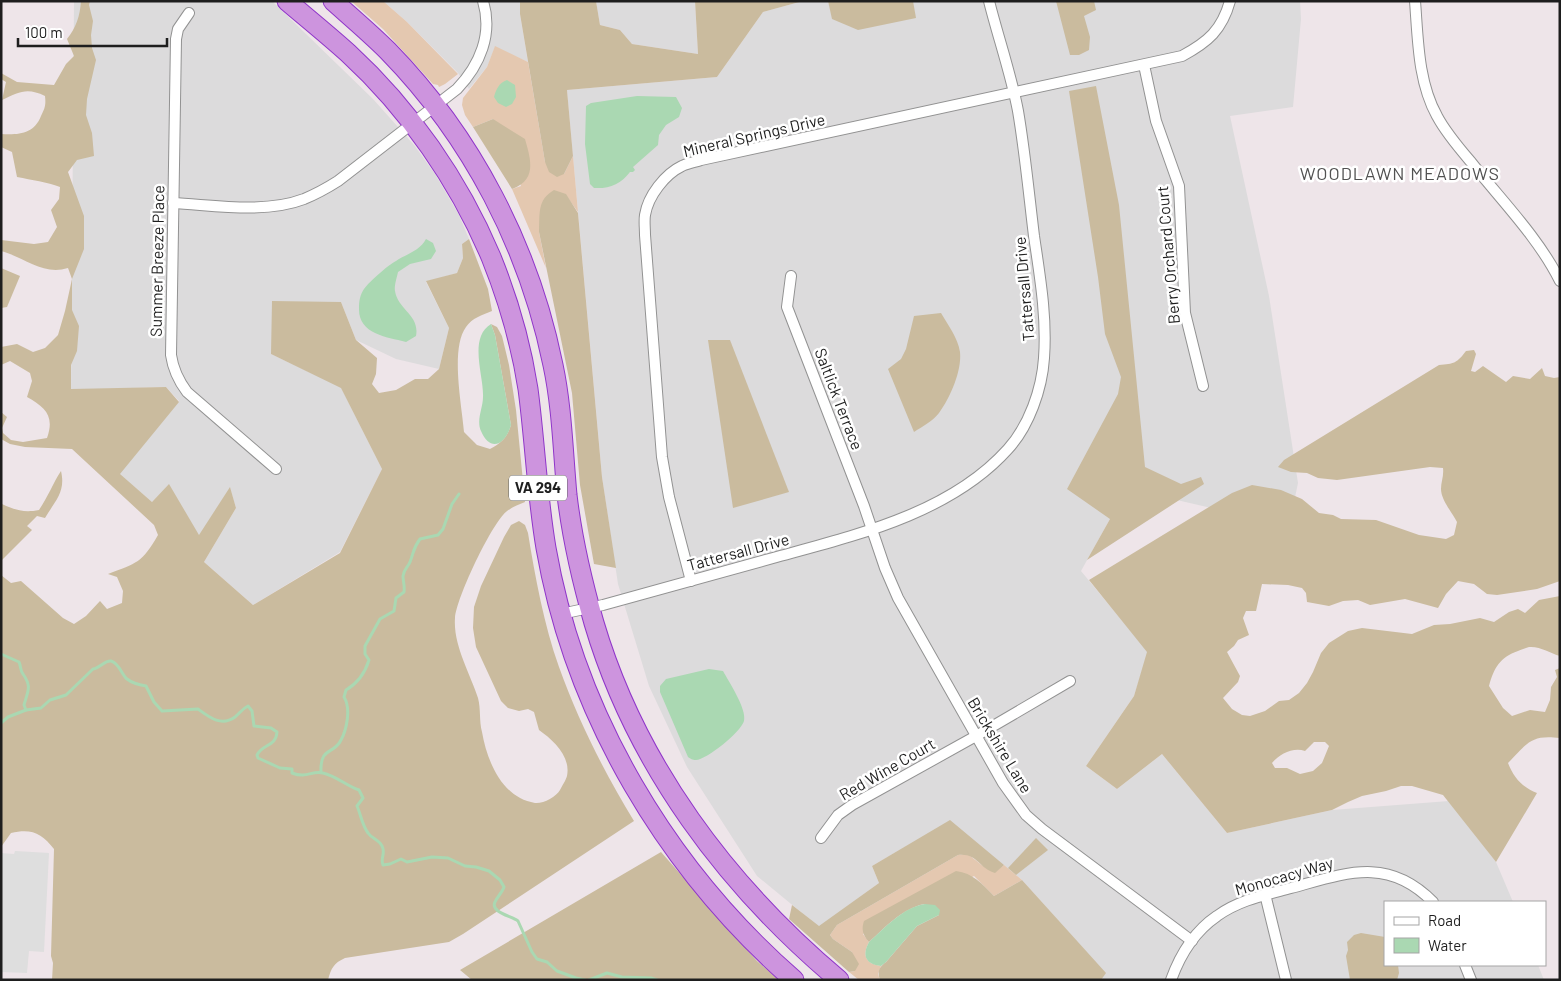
<svg xmlns="http://www.w3.org/2000/svg" width="1561" height="981" font-family="Barlow,sans-serif">
	<style>
		.residential { fill: #dcdbdc }
		.grass { fill: #e4c8b0 }
		.forest { fill: #cabb9e; fill-rule: evenodd }
		.parking { fill: #dedede }
		.water { fill: #aad8b2 }
		.lines { fill: none; stroke-linecap: round; stroke-linejoin: round }
		.stream { stroke: #aad8b2; stroke-width: 3 }
		.street-casing { stroke: #929292; stroke-width: 12 }
		.highway-casing { stroke: #8f35c9; stroke-width: 21 }
		.street { stroke: #fff; stroke-width: 10 }
		.highway { stroke: #cd94de; stroke-width: 19 }
		.labels { text-anchor: middle; stroke-width: 5; stroke-linejoin: round; paint-order: stroke }
		.shield { fill: #fff; stroke: #626262; stroke-width: 1 }
		.shield-label { font-size: 15px; font-weight: bold; fill: #1e1e1e }
		.street-label { font-size: 16px; fill: #1e1e1e; stroke: #fff }
		.neighbourhood-label { font-size: 18px; letter-spacing: 1px; fill: #515151; stroke: #fff }
	</style>
	<rect width="100%" height="100%" fill="#eee5e9"/>
	<g class="residential">
		<polygon points="74,1 272,1 373,99 414,145 435,174 459,215 469,239 462,244 463,258 457,273 426,282 449,328 439,369 396,359 356,340 341,302 271,354 341,387 382,469 340,552 253,605 204,562 236,508 230,488 199,536 169,485 152,502 119,474 179,401 166,387 71,390"/>
		<polygon points="383,1 520,1 520,14 528,62 495,47 487,67 469,89 458,73 407,22"/>
		<polygon points="596,1 695,1 698,54 632,44 620,30 600,25"/>
		<polygon points="803,1 828,1 833,19 903,1 1300,1 1301,19 1293,107 1230,116 1269,296 1298,483 1289,526 1138,491 1110,519 1081,571 1148,652 1134,696 1086,766 1117,789 1162,754 1227,833 1332,810 1449,801 1496,862 1513,902 1385,902 1385,965 1538,965 1544,980 1101,980 1105,973 1022,880 950,821 872,866 879,883 819,927 757,876 687,767 649,686 618,584 602,477 567,90 717,77 763,12"/>
	</g>
	<g class="grass">
		<polygon points="351,1 383,1 407,22 458,74 445,84 439,87 438,85 433,84 383,29"/>
		<polygon points="495,46 528,62 545,162 564,174 573,156 578,212 565,194 539,232 546,268 512,189 521,186 493,119 473,127 465,115 462,105 463,98 487,67"/>
		<path d="M967 854C977 860 984 869 995 872L1004 865 1022 880 994 896 974 876 863 934 869 942C862 955 865 964 881 966L878 974 880 980H859L849 972 855 971 852 952 833 939 830 935 837 925 958 855Z"/>
	</g>
	<g class="forest">
		<path d="M81 1H90L89 5 93 21 91 35 92 48 96 60 87 99 86 115 92 133 94 156 77 160 68 172 84 216V249L72 279V310L79 326 77 351 71 365V389L166 387 179 402 120 474 152 502 169 484 199 535 230 487 236 508 204 562 253 605 340 553 382 469 341 388 271 354 272 301 341 302 356 340 377 358 376 374 372 384 379 393 396 390 415 379H428L439 369 449 328 426 281 457 273 463 258 462 244 469 239 488 289 492 311C482 315 472 318 466 327 450 349 462 406 464 432L477 445 490 449C501 443 507 438 511 425L495 335 491 324 497 327 502 336 509 365 516 410 525 502C517 505 508 509 503 515 488 532 457 597 455 618 453 645 470 673 478 698 481 709 479 721 482 732 487 761 502 798 535 803 543 804 556 797 560 790 562 786 566 780 567 776 571 756 553 740 539 730L534 712 528 709 519 711 508 708 501 701 476 647 473 628 474 607 481 586 504 537 511 525 519 521 525 525 528 533C535 576 544 625 559 667 578 720 604 772 634 821L463 934 449 942 345 958C334 963 331 968 328 980H52L53 963 51 956 54 849C42 833 31 828 11 833L1 847V575L11 583 21 581 63 618 74 624 86 616 100 601 107 609 122 603 123 591 117 577 108 574C137 563 142 563 158 535L154 525 72 449 25 447 10 444 1 439V412L7 417 2 428 3 433 11 440 23 442 47 438C55 416 45 407 27 397L32 381 30 373 10 361 1 365V347L17 344 33 352 45 348 58 335 65 311 72 279 68 268C43 276 24 257 1 251V240L34 244 48 242 57 227 51 210 59 199 60 187C47 182 32 180 17 177L12 152 1 147V134C19 135 34 134 41 116 45 108 46 105 45 96 27 87 19 92 2 100L6 82 1 79V73L17 82 54 85 66 64 74 56 67 39C76 28 80 16 81 1Z"/>
		<polygon points="520,1 596,1 600,25 620,30 632,44 698,54 695,1 803,1 763,12 717,77 567,90 573,156 564,174 557,177 549,172 545,162 520,14"/>
		<polygon points="828,1 913,1 916,18 858,30 832,19"/>
		<polygon points="1056,1 1094,1 1096,10 1084,16 1090,37 1089,50 1079,55 1070,55"/>
		<polygon points="1096,86 1119,205 1145,467 1181,484 1201,477 1204,484 1087,560 1110,519 1067,489 1118,394 1121,377 1105,334 1098,277 1069,91"/>
		<path d="M493 119 525 139C531 160 537 180 512 189L473 127Z"/>
		<path d="M554 190 566 194 578 213 602 477 616 568 594 564 580 485 572 393 539 232C540 213 537 200 554 190Z"/>
		<polygon points="1,268 20,276 7,307 1,308"/>
		<path d="M941 313C948 325 958 338 960 352 962 371 950 398 939 413 933 421 923 426 914 432L888 369 901 359 906 349 914 316Z"/>
		<polygon points="708,340 730,340 789,492 733,508"/>
		<path d="M1474 350 1476 354 1471 371 1475 372 1483 366 1506 382 1513 376 1530 379 1542 368 1545 376 1554 378 1560 377V581L1537 589 1497 595 1487 594 1474 584 1458 581 1446 594 1438 608 1405 599 1370 605 1358 600 1343 601 1329 606 1307 602 1306 593 1302 588 1288 585 1262 584 1256 611H1246L1243 618 1249 635 1238 640 1234 646 1227 652 1240 676 1238 682 1223 698 1232 709 1242 715 1250 716 1265 711 1279 701 1289 700 1299 693 1307 683 1313 672 1321 653 1329 643 1348 631 1362 628 1412 634 1434 625 1450 624 1480 618 1494 622 1509 612 1518 609 1525 613 1539 600 1560 596V656C1550 653 1540 646 1529 647 1526 648 1521 650 1518 651 1500 657 1494 668 1489 686L1503 708 1512 716 1530 710 1545 712 1550 700 1551 687 1557 677 1555 670 1560 668V738C1530 734 1527 744 1508 763 1514 778 1522 787 1537 793L1496 862 1443 795 1412 786H1401L1386 791 1362 796 1348 802 1332 810 1227 833 1162 754 1117 789 1086 766 1134 696 1147 652 1089 580 1232 493 1252 485 1281 490 1302 499 1319 513 1333 515 1341 519 1376 520 1419 535 1446 539 1454 535 1457 522C1452 512 1441 500 1441 489 1441 482 1444 476 1443 468L1430 467 1337 480 1318 478 1307 473 1291 472 1278 467 1284 460 1439 365C1454 364 1457 363 1466 351ZM1314 742H1325L1329 746 1322 763 1313 771 1300 774 1287 768H1275L1272 763C1280 754 1293 747 1305 751Z"/>
		<path d="M61 471C66 492 55 501 45 518L37 516 27 526 32 530 1 561 2 504C15 510 24 513 39 510 48 497 53 483 61 471Z"/>
		<path d="M950 820 1004 865 995 873C978 868 978 853 958 855L837 925 830 935 833 939 852 952 859 964 855 971 849 972 789 919 792 905 819 926 879 883 872 866Z"/>
		<polygon points="1036,838 1048,850 1016,875 1008,868"/>
		<polygon points="661,852 757,961 779,980 472,980 460,970"/>
		<path d="M956 871C973 873 982 884 994 896L1022 880 1106 973 1101 980H880C877 972 879 967 886 962L917 926 939 915 925 904C903 907 885 928 869 942 863 935 861 930 864 921Z"/>
		<polygon points="1361,933 1385,937 1385,965 1398,965 1399,973 1397,980 1350,980 1346,956 1348,950 1347,942 1354,935"/>
	</g>
	<polygon class="parking" points="15,851 49,853 44,952 29,951 27,973 1,972 1,853 14,854"/>
	<g class="water">
		<path d="M507 80 515 85 516 97 512 104 506 107 498 103 494 97C496 89 499 83 507 80Z"/>
		<path d="M637 96 676 97 682 108 679 117 666 125 659 135 658 145 633 167 635 170 633 172H630C621 184 609 189 594 188L590 184 585 144 586 106 591 103Z"/>
		<path d="M426 239 433 243 436 251 431 259 410 264 398 272C397 277 394 286 395 291 398 310 420 315 416 336L406 342C386 337 358 334 359 308 359 301 360 295 364 289 370 281 387 266 396 261 406 254 420 251 426 239Z"/>
		<path d="M491 324 495 335 511 425C506 443 491 454 481 431 476 420 483 408 483 397 484 376 468 338 491 324Z"/>
		<path d="M709 669 723 671C729 682 747 709 744 721 741 732 706 760 696 760 692 760 691 759 688 757L660 692V686L666 679Z"/>
		<path d="M925 904 935 905 940 910 939 915 917 926 886 962 881 966C865 964 862 955 869 942 885 928 903 907 925 904Z"/>
	</g>
	<g class="lines">
		<g class="stream">
			<path d="M1 654 19 662C21 666 20 670 23 674 32 687 28 690 24 705L26 710"/>
			<path d="M1 723 8 717 26 710 41 708 50 700 66 695 93 669C100 668 105 660 111 661 119 663 122 675 127 679 132 683 140 685 146 686L154 702 162 711 198 709C209 717 221 727 235 717 240 713 242 709 248 706L252 711 254 726 271 728 277 732C276 747 262 744 257 755L258 758 280 768 292 769V773C307 779 312 770 323 773 336 776 347 786 359 790L363 798 357 806C361 815 362 825 368 833 372 839 379 839 382 846 386 853 380 858 383 865L390 864 401 859 407 862 432 857 448 858 465 866 476 867 489 871 500 880 504 887C502 893 497 897 495 902 490 912 511 916 518 921L532 952 537 959 547 962 557 971 576 978 585 980"/>
			<path d="M321 772C320 746 334 755 341 740 347 729 351 708 344 697L346 690C358 683 365 673 369 660L365 654V646L380 619 394 611 396 598 404 592C405 586 403 581 403 576 404 569 408 567 410 562 414 552 413 548 420 539L438 535 443 529 452 504 459 494"/>
			<polyline points="589,980 607,973 622,977 651,978 657,980"/>
		</g>
		<defs>
			<g id="street">
				<path d="M1415 1C1418 39 1418 82 1437 116 1446 133 1459 148 1471 162 1501 200 1538 237 1560 281"/>
				<path d="M189 13 178 29 176 39 171 355C173 369 178 380 187 392L276 469"/>
				<polyline points="1144,65 1156,121 1179,186 1185,313 1203,386"/>
				<path d="M173 203C214 205 265 214 304 199 316 194 327 188 338 181L457 89C480 65 493 34 483 1"/>
				<polyline points="791,276 787,307 864,506 885,568 898,598 1003,783 1026,815 1042,829 1192,941"/>
				<path d="M691 581 669 497 662 457 645 235C645 228 644 221 645 215 648 196 665 174 682 166 688 163 695 162 701 160L1182 56C1208 42 1222 30 1230 1"/>
				<path d="M561 614 603 605C659 589 716 574 773 558 853 536 950 514 1008 449 1029 426 1042 389 1044 358 1047 317 1040 277 1034 236 1029 195 1025 152 1018 111 1011 74 998 37 989 1"/>
				<polyline points="821,838 838,815 852,805 976,736 1070,681"/>
				<polyline points="1265,894 1286,980"/>
				<polyline points="1465,965 1471,980"/>
				<path d="M1171 980C1180 955 1195 931 1217 916 1239 900 1265 895 1291 888 1346 873 1388 856 1433 902"/>
			</g>
			<g id="highway">
				<path d="M287 1C307 18 328 35 348 53 409 109 459 181 491 257 508 299 521 344 528 389 535 442 537 495 546 548 575 715 667 869 794 980"/>
				<path d="M333 1C351 17 371 34 388 51 472 137 529 247 553 365 562 407 563 452 567 495 572 538 582 581 594 623 636 765 727 886 839 980"/>
			</g>
		</defs>
		<use href="#street" class="street-casing"/>
		<use href="#highway" class="highway-casing"/>
		<use href="#street" class="street"/>
		<use href="#highway" class="highway"/>
	</g>
	<g class="labels">
		<rect class="shield" x="509" y="475.5" width="58" height="25" rx="4"/>
		<g class="shield-label">
			<text x="538" y="493">VA 294</text>
		</g>
		<g class="street-label">
			<text transform="translate(754 135) rotate(-13)" y="6">Mineral Springs Drive</text>
			<text transform="translate(1168 255) rotate(-95)" y="6">Berry Orchard Court</text>
			<text transform="translate(157 261) rotate(-89)" y="6">Summer Breeze Place</text>
			<text transform="translate(1024 289) rotate(-95)" y="6">Tattersall Drive</text>
			<text transform="translate(839 399) rotate(69)" y="6">Saltlick Terrace</text>
			<text transform="translate(738 552) rotate(-15)" y="6">Tattersall Drive</text>
			<text transform="translate(1000 745) rotate(59)" y="6">Brickshire Lane</text>
			<text transform="translate(887 769) rotate(-30)" y="6">Red Wine Court</text>
			<text transform="translate(1284 876) rotate(-16)" y="6">Monocacy Way</text>
		</g>
		<g class="neighbourhood-label">
			<text x="1400" y="180">WOODLAWN MEADOWS</text>
		</g>
	</g>
	<rect width="1561" height="981" fill="none" stroke="#1e1e1e" stroke-width="5"/>
	<rect x="1384" y="901" width="162" height="65" fill="#ffffff" stroke="#a5a5a5"/>
	<rect x="1394" y="917" width="25" height="8" fill="#ffffff" stroke="#a5a5a5"/>
	<text x="1428" y="926" font-size="15" fill="#1e1e1e">Road</text>
	<rect x="1394" y="938" width="25" height="15" fill="#aad8b2" stroke="#a5a5a5"/>
	<text x="1428" y="951" font-size="15" fill="#1e1e1e">Water</text>
	<path d="M18 38v8h149v-8" fill="none" stroke="#1e1e1e" stroke-width="2.5"/>
	<text x="25" y="38" font-size="15" fill="#1e1e1e" stroke="#ffffff" stroke-width="4" paint-order="stroke">100 m</text>
</svg>
